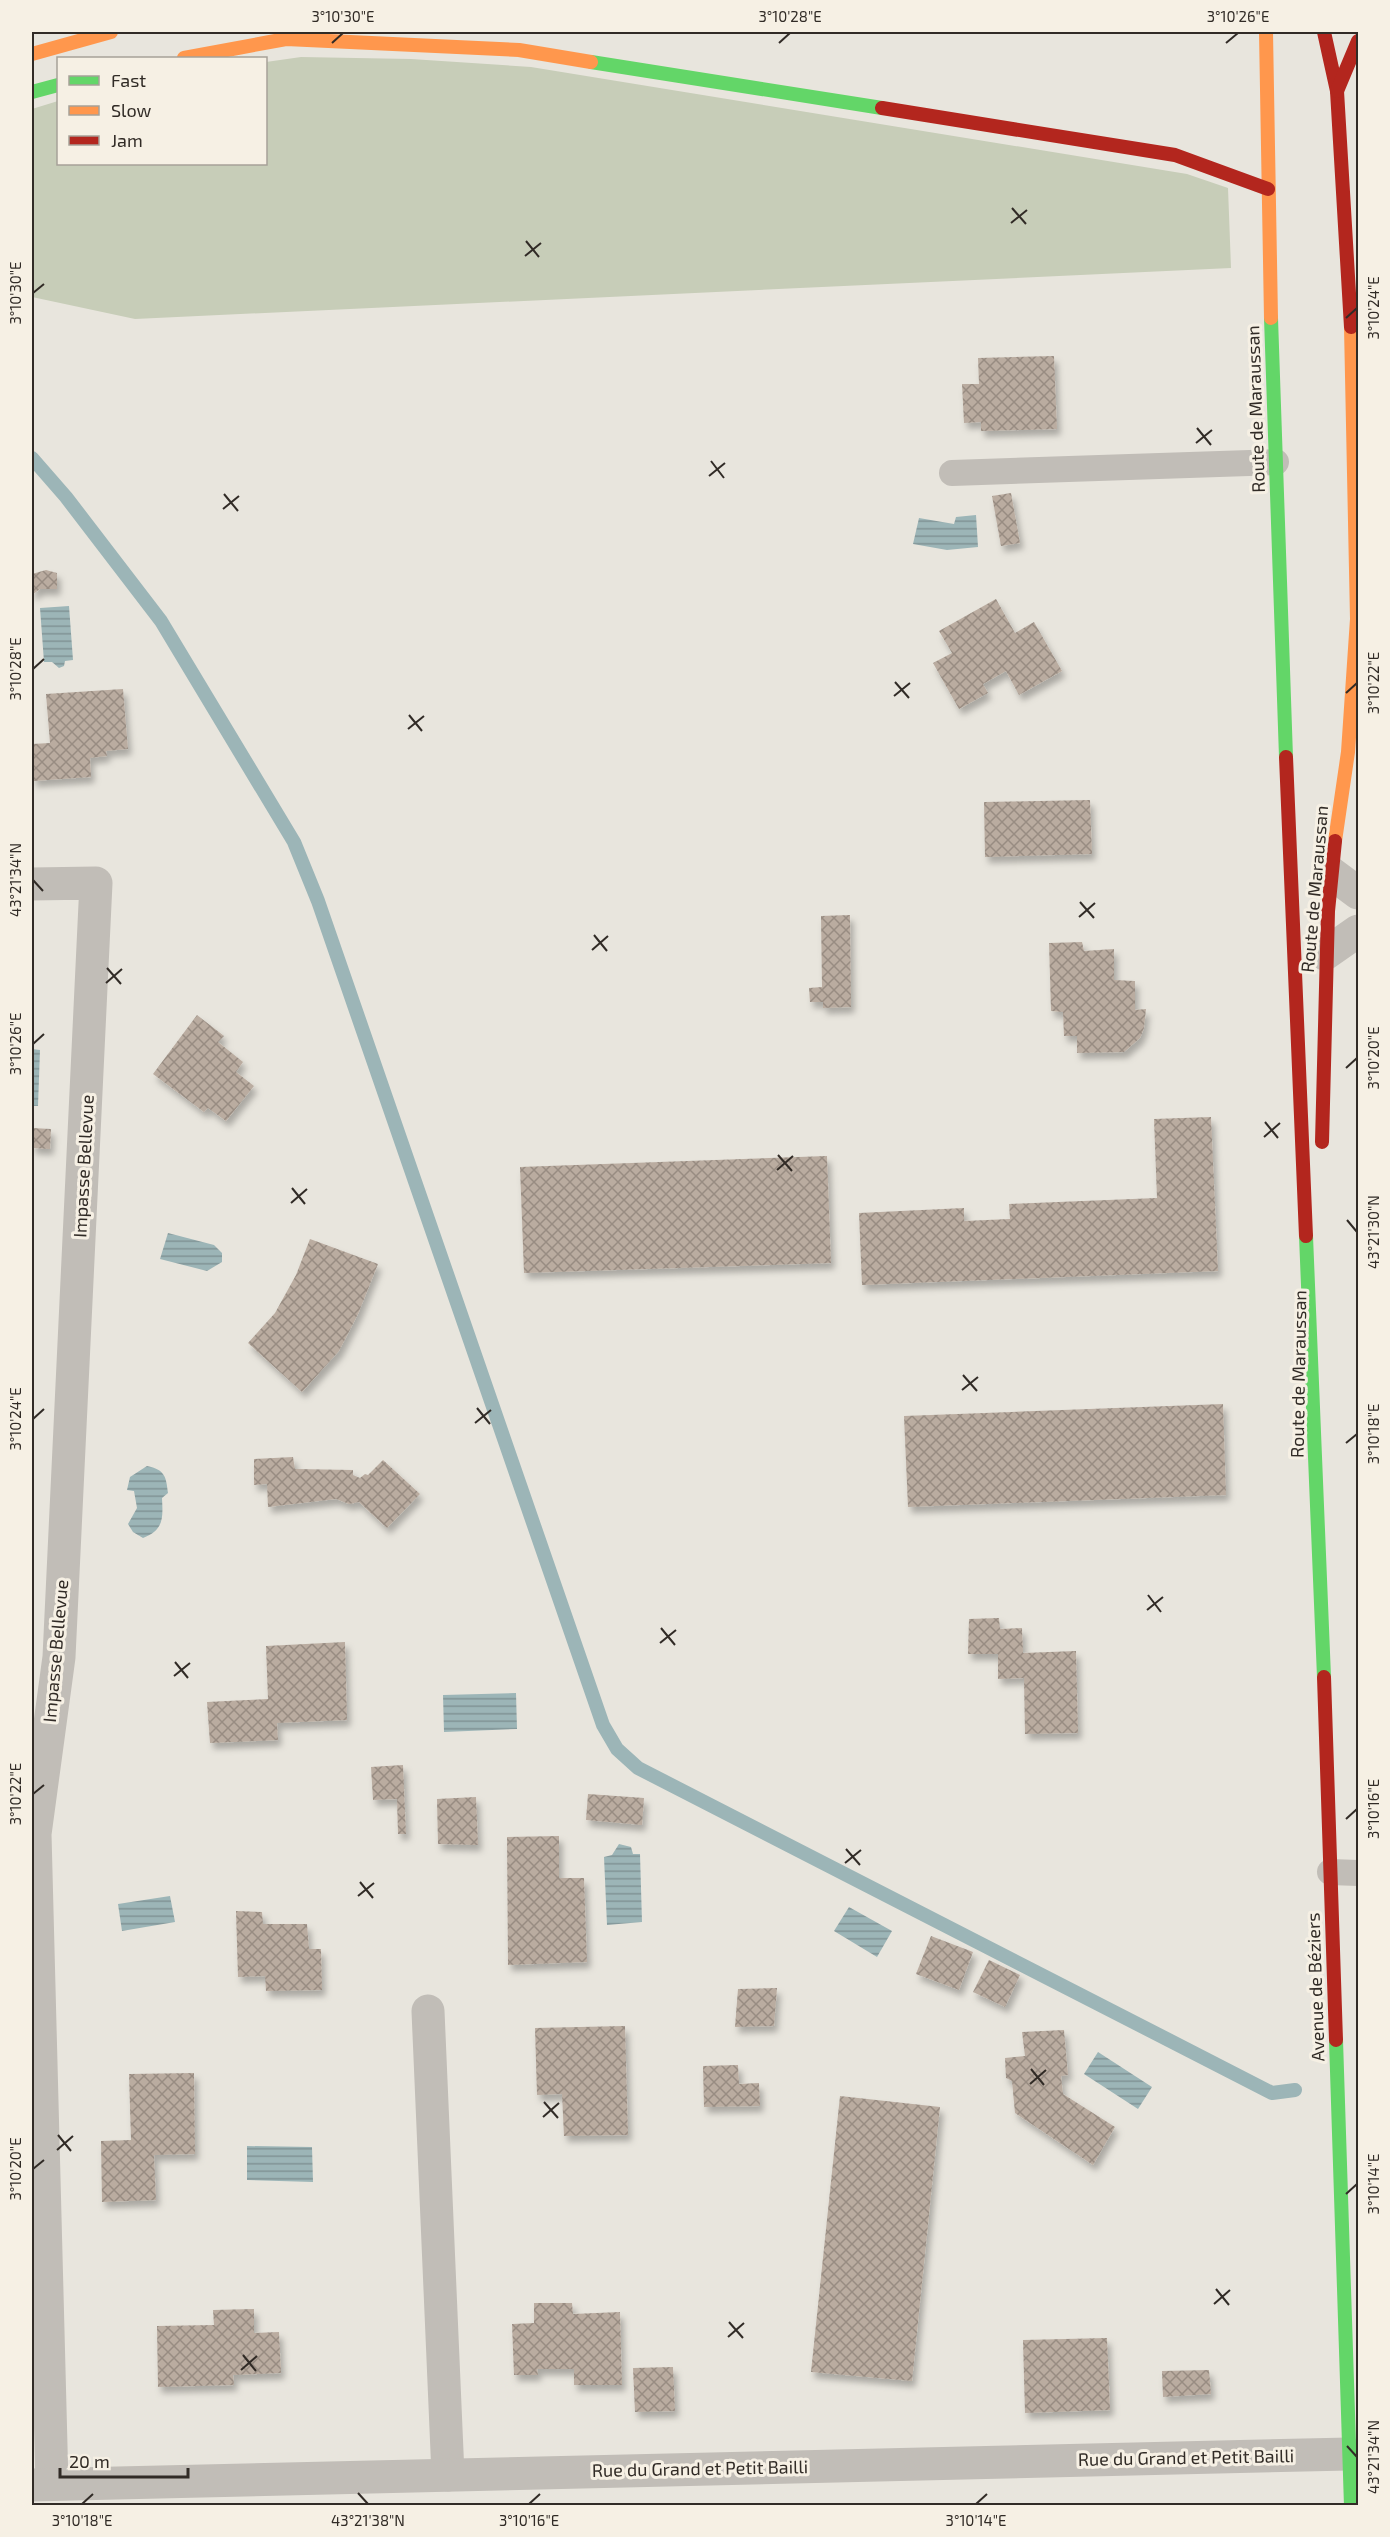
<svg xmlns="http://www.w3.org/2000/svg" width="1390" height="2537" font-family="'Exo 2',sans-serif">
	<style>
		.grass { fill: #c7cdb8 }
		.water { fill: url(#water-rules) }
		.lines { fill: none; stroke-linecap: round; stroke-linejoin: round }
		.stream { stroke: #9cb5b7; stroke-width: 14 }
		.building { fill: url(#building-cross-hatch); filter: url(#shadow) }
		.lane { stroke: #c1bdb7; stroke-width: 26 }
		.street { stroke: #c1bdb7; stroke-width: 33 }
		.fast { stroke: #63d668; stroke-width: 14 }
		.slow { stroke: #ff974d; stroke-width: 14 }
		.jam { stroke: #b3261e; stroke-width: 14 }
		.ticks { fill: none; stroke: #312b26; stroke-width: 2 }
		.labels { text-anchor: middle; stroke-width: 6; stroke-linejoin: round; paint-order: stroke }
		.street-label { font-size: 18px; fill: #312b26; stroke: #f6f0e4 }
		.neatline { fill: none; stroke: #312b26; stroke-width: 2 }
		.ticks-label { font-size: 15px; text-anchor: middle; fill: #312b26 }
	</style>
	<defs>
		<pattern id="water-rules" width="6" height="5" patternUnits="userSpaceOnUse" patternTransform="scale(1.5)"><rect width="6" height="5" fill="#9cb5b7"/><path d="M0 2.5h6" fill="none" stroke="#809395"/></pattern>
		<pattern id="building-cross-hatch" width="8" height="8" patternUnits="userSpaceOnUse" patternTransform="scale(1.5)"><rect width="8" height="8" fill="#baaca0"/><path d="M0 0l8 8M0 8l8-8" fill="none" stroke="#988c82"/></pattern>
		<filter id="shadow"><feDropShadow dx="3.5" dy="6" stdDeviation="3" flood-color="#0004"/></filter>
	</defs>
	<rect width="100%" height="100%" fill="#e8e5dd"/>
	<polygon class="grass" points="301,57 411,59 531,67 1187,174 1228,188 1231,268 135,319 32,297 32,109 58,101 58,164 266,164 266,62"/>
	<g class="water">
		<polygon points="976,515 978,547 947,550 913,544 919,518 954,524 956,517"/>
		<polygon points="69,606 73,660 65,661 64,666 59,668 52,662 44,662 40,608"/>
		<polygon points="32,1049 40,1050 38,1106 32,1106"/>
		<polygon points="168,1233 214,1245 222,1253 222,1262 207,1271 160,1259"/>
		<path d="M147 1466C165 1470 166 1476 168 1493L162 1498C163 1518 164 1530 143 1538L133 1532 128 1524 137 1508 134 1491 127 1490 130 1477Z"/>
		<polygon points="516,1693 517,1729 444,1732 443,1695"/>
		<polygon points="619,1844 631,1847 633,1854 640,1854 642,1922 607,1925 604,1857 612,1855"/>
		<polygon points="170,1896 175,1922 122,1931 118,1904"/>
		<polygon points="849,1907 892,1931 877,1957 834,1931"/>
		<polygon points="1098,2052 1152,2087 1138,2109 1084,2074"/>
		<polygon points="247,2146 312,2147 313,2182 247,2180"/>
	</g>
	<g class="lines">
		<polyline class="stream" points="32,458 66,497 161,621 294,842 318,901 603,1725 617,1749 638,1768 1272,2093 1295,2090"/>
	</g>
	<g class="building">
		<polygon points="1054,356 1057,429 981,431 981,422 964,423 962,384 979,384 978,358"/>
		<polygon points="1011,493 1020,543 1001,546 992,496"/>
		<polygon points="46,570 57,573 57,589 40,589 32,595 32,574"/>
		<polygon points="996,599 1015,633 1034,622 1062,671 1019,695 1006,671 983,684 988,693 959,709 933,663 952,653 939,631"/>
		<polygon points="123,689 128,749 106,751 107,756 90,758 91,777 33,781 32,744 50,743 46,694"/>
		<polygon points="1090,800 1092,854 985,857 984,802"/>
		<polygon points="850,915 851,1007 823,1008 823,1002 810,1002 809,988 822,987 821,916"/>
		<polygon points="1082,942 1084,951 1114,949 1114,980 1135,981 1135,1010 1146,1009 1144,1028 1140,1038 1124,1052 1077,1053 1077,1036 1064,1036 1063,1012 1051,1011 1049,943"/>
		<polygon points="197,1015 224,1036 218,1042 243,1062 236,1072 254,1086 226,1121 208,1108 204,1112 153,1074"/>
		<polygon points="1211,1117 1218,1271 862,1285 859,1213 964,1208 964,1221 1010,1219 1009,1204 1157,1198 1154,1119"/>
		<polygon points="32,1128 51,1129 50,1149 32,1148"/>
		<polygon points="827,1156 831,1263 524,1273 520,1167"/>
		<polygon points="310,1239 378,1264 358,1314 339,1351 302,1392 248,1343 275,1313 296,1275"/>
		<polygon points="1223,1404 1226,1495 908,1507 904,1416"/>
		<polygon points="293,1457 295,1469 353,1470 353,1475 360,1478 365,1474 368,1475 383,1460 420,1494 387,1528 359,1502 349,1504 336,1499 268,1507 267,1484 254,1485 254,1459"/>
		<polygon points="999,1618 1000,1629 1022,1628 1023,1653 1076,1651 1078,1733 1025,1734 1024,1678 998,1679 998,1654 968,1654 969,1619"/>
		<polygon points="345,1642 347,1720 277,1723 278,1740 210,1743 207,1702 268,1699 266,1646"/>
		<polygon points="403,1765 406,1834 398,1834 397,1799 373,1800 371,1767"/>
		<polygon points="588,1794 644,1798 642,1825 586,1820"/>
		<polygon points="476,1797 478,1845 438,1844 437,1799"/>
		<polygon points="559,1836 559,1878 584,1878 587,1962 508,1965 507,1837"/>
		<polygon points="236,1911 262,1912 263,1924 307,1924 309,1949 321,1949 322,1990 266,1991 265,1976 238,1977"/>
		<polygon points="931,1936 973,1952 959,1990 916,1974"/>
		<polygon points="989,1960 1020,1975 1005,2007 973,1992"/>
		<polygon points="777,1988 774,2026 735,2027 738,1989"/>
		<polygon points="625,2026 628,2135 564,2136 562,2094 537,2095 535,2028"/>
		<polygon points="1064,2030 1068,2075 1061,2076 1063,2094 1115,2127 1093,2165 1015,2113 1012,2081 1006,2078 1005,2058 1025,2056 1022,2032"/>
		<polygon points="738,2065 739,2084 759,2083 760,2106 704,2107 703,2066"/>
		<polygon points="194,2073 195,2154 154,2155 156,2200 102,2202 101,2141 131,2140 129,2074"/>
		<polygon points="840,2096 940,2107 912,2381 811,2372"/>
		<polygon points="534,2303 572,2303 573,2314 620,2312 622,2385 574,2385 574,2369 537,2369 538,2375 514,2375 512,2324 534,2323"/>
		<polygon points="254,2309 254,2333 279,2332 281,2373 233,2375 234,2385 158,2387 157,2326 214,2325 213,2310"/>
		<polygon points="1107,2338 1110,2410 1025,2413 1023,2340"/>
		<polygon points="673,2367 675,2411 635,2412 633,2368"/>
		<polygon points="1209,2370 1211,2394 1163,2397 1162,2371"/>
	</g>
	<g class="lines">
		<g class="lane">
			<polyline points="952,473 1276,462"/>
			<polyline points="1330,1872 1358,1873"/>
		</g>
		<g class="street">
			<polyline points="1331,873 1358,893"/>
			<polyline points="32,884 96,883 59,1657 35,1834 52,2484"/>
			<polyline points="1325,954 1358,931"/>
			<polyline points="428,2011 448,2475"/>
			<polyline points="32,2485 1349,2454"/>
		</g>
		<g class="fast">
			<polyline points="591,62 882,108"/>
			<polyline points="32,92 58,85"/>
			<polyline points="1271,318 1286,757"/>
			<polyline points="1306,1236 1324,1677"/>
			<polyline points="1336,2040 1351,2506"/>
		</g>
		<g class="slow">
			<polyline points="1266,32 1271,318"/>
			<polyline points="32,54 111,32"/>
			<polyline points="184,58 286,39 519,50 591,62"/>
			<polyline points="1335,841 1348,752 1357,619 1351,327"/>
		</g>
		<g class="jam">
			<polyline points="1324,32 1337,91 1351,327"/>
			<polyline points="1337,91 1358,41"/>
			<polyline points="882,108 1175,155 1268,189"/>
			<polyline points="1286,757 1306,1236"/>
			<polyline points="1322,1142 1328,911 1335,841"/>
			<polyline points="1324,1677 1336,2040"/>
		</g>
	</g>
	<path class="ticks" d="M332 43 343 33M779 43 790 33M1226 43 1238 33M1012 208 1026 224M1011 223 1027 210M526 241 539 257M525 256 541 243M33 293 44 284M1346 318 1357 308M1197 428 1211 445M1196 443 1212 430M711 461 724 478M709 476 725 463M224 494 238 511M223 509 239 496M33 669 44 659M895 682 909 698M1346 693 1357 683M894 696 910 683M409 715 422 731M408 729 424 716M33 880 43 891M1080 902 1094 918M1079 917 1095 903M594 935 607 951M592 950 608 936M107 968 121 984M106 983 122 969M33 1044 44 1034M1346 1068 1357 1058M1265 1122 1278 1138M1264 1137 1280 1123M778 1155 792 1171M777 1170 793 1156M292 1188 305 1204M291 1203 307 1189M1347 1220 1357 1232M963 1375 977 1391M962 1390 978 1377M477 1408 490 1424M33 1419 44 1409M475 1423 491 1410M1346 1443 1357 1434M1148 1595 1161 1612M1147 1610 1163 1597M661 1628 675 1645M660 1643 676 1630M175 1662 188 1678M174 1676 190 1663M33 1794 44 1785M1346 1819 1357 1809M846 1849 860 1865M845 1863 861 1850M360 1882 373 1898M358 1896 374 1883M1031 2069 1044 2085M1030 2084 1046 2070M544 2102 558 2118M543 2117 559 2103M58 2135 71 2151M57 2150 73 2136M33 2169 44 2160M1346 2194 1357 2184M1216 2289 1229 2305M1214 2304 1230 2290M729 2322 743 2338M728 2337 744 2323M243 2355 256 2371M241 2370 257 2356M1347 2446 1357 2457M358 2493 368 2504M82 2504 93 2494M529 2504 540 2494M976 2504 987 2494"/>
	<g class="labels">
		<g class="street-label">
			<text transform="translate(1256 409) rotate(-92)" y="6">Route de Maraussan</text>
			<text transform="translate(1315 889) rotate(-85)" y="6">Route de Maraussan</text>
			<text transform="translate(84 1166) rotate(-87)" y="6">Impasse Bellevue</text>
			<text transform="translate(1299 1374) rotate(-89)" y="6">Route de Maraussan</text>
			<text transform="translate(56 1651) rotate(-85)" y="6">Impasse Bellevue</text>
			<text transform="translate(1316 1987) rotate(-92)" y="6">Avenue de Béziers</text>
			<text transform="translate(1186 2458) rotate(-1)" y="6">Rue du Grand et Petit Bailli</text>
			<text transform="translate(700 2469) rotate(-1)" y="6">Rue du Grand et Petit Bailli</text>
		</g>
	</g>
	<rect width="1390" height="2537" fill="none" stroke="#f6f0e4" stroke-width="66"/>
	<rect x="57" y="57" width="210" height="108" fill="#f6f0e4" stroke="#a7a198" stroke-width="1.5"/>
	<rect x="69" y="76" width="30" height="9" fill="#63d668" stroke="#a7a198" stroke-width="1.5"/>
	<text x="111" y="87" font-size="18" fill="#312b26">Fast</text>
	<rect x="69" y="106" width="30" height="9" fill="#ff974d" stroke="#a7a198" stroke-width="1.5"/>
	<text x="111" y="117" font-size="18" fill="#312b26">Slow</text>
	<rect x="69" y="136" width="30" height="9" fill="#b3261e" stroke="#a7a198" stroke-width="1.5"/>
	<text x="111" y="147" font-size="18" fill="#312b26">Jam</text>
	<path d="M60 2468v9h128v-9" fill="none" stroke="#312b26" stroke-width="3"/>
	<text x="69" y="2468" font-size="18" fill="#312b26" stroke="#f6f0e4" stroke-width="4.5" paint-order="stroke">20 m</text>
	<rect x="33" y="33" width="1324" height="2471" class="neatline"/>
	<g class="ticks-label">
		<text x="343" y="22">3°10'30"E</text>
		<text x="790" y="22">3°10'28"E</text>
		<text x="1238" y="22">3°10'26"E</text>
		<text transform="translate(16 293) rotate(-90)" y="5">3°10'30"E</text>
		<text transform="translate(1374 308) rotate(-90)" y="5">3°10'24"E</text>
		<text transform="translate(16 669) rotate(-90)" y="5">3°10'28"E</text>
		<text transform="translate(1374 683) rotate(-90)" y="5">3°10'22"E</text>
		<text transform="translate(16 880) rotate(-90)" y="5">43°21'34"N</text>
		<text transform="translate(16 1044) rotate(-90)" y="5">3°10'26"E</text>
		<text transform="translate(1374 1058) rotate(-90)" y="5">3°10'20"E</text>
		<text transform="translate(1374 1232) rotate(-90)" y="5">43°21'30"N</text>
		<text transform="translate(16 1419) rotate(-90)" y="5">3°10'24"E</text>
		<text transform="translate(1374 1434) rotate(-90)" y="5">3°10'18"E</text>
		<text transform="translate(16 1794) rotate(-90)" y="5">3°10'22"E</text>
		<text transform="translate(1374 1809) rotate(-90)" y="5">3°10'16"E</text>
		<text transform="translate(16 2169) rotate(-90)" y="5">3°10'20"E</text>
		<text transform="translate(1374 2184) rotate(-90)" y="5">3°10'14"E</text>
		<text transform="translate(1374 2457) rotate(-90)" y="5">43°21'34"N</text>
		<text x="82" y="2526">3°10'18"E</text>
		<text x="368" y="2526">43°21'38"N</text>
		<text x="529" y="2526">3°10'16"E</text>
		<text x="976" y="2526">3°10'14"E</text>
	</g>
</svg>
